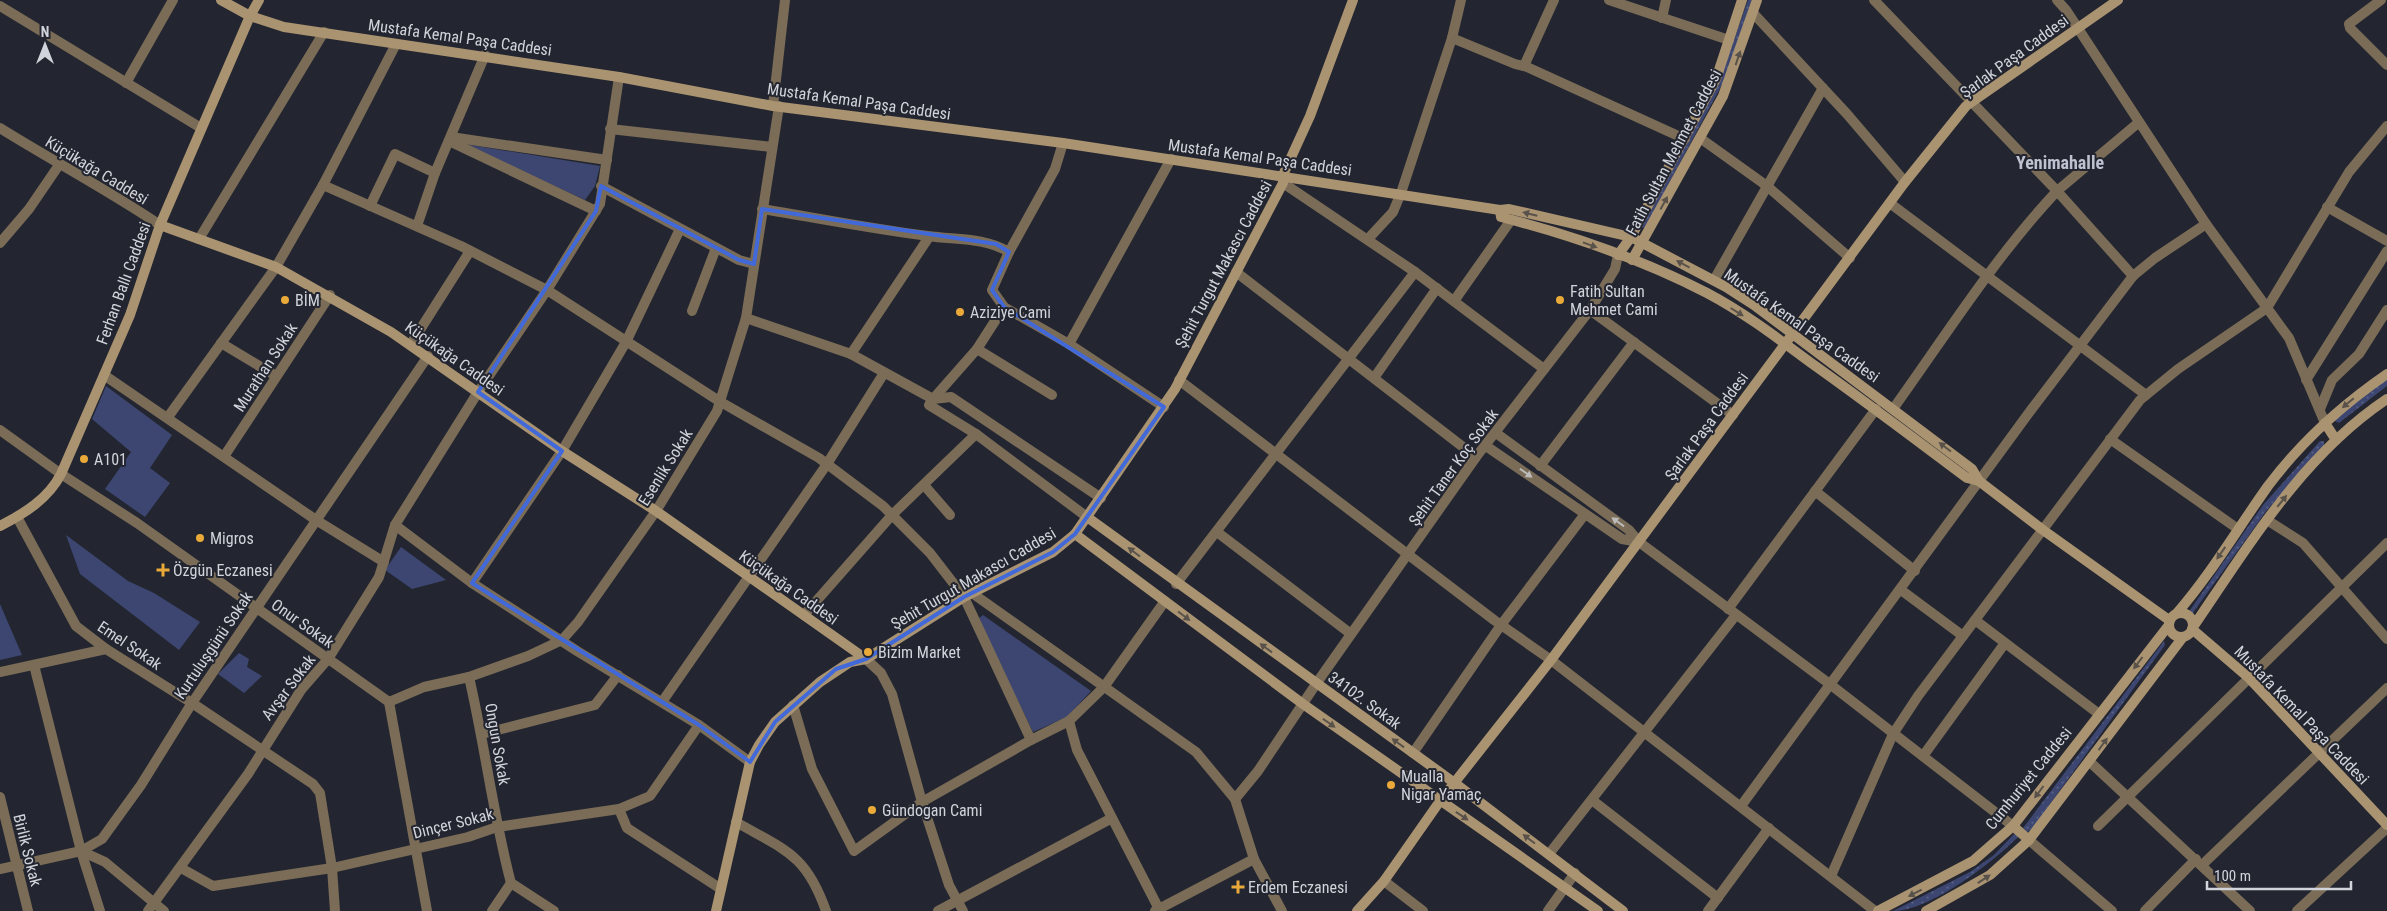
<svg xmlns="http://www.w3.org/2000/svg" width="2387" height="911" font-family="'Roboto Condensed',sans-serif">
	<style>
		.grass { fill: url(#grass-dots) }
		.park { fill: #3c4671 }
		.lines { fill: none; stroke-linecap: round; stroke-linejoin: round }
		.street { stroke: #7a6c57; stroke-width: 10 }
		.secondary { stroke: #aa9371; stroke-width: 10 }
		.oneway { fill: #59524a }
		.oneway2 { fill: #bcbaba }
		.marked { fill: none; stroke: #4169d9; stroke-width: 4; stroke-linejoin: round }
		.poi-dot { fill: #eaaa39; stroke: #232630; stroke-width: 2 }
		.labels { text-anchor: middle; stroke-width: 4; stroke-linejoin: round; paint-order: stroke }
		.street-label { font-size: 16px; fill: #d2d4db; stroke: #232630 }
		.poi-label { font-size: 16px; fill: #d2d4db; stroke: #232630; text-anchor: start }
		.neighbourhood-label { font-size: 18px; font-weight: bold; fill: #bfc3d1; stroke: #232630 }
	</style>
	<defs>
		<pattern id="grass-dots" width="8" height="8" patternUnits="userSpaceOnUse" patternTransform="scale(1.25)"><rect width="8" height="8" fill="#3c4671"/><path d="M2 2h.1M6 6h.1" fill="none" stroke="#576085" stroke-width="1.8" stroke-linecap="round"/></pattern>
	</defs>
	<rect width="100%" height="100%" fill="#232630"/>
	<g class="grass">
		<polygon points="1748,0 1752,0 1725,79 1645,228 1641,227 1722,74"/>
		<polygon points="2387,378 2387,386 2339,423 2335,421 2334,419"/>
		<polygon points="2320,441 2324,441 2324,446 2267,510 2192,614 2188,613 2263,505"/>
		<polygon points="2164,641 2165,645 2032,829 2027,832 2023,828"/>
		<path d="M2015 833 2018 837C1992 863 1930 911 1893 911L1970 872 1994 855Z"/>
	</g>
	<g class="park">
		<polygon points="464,144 600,166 595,186 585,200"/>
		<polygon points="106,386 172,435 150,468 170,483 145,517 105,489 131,452 92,419"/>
		<polygon points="66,535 128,581 154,593 200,622 179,650 80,574"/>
		<polygon points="401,547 446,580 412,589 385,570"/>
		<polygon points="0,604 22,655 0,660"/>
		<polygon points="983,615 1091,691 1067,717 1033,732 978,619"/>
		<polygon points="239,653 249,659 247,667 262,676 244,693 218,674"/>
	</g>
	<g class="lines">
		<g class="street">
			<polyline points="1609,0 1729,40"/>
			<polyline points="1874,0 2057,191 2133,276"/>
			<polyline points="2057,0 2066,10 2206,224 2289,338 2325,423"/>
			<polyline points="2381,0 2349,24 2350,28 2387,65"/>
			<polyline points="0,6 201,128"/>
			<polyline points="1753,13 1847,114 1905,182"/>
			<polyline points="1662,18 1666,0"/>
			<polyline points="1452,38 1515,64 1527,67 1685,139"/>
			<polyline points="1524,66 1554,0"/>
			<polyline points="126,83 173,0"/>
			<polyline points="773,106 785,0"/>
			<path d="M0 128C53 161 108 190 160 225"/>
			<polyline points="610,129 772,147"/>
			<polyline points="451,137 607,160"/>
			<polyline points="1700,138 1767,186 1850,258"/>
			<polyline points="449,141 596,211"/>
			<polyline points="1283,183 1415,272 1544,369"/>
			<polyline points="323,185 461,246 547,290 719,401 819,458 883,506 930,553 964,597 1031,740"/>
			<polyline points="601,186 739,260 754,264"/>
			<polyline points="1891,204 2146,395"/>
			<polyline points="370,206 395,154 435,173"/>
			<polyline points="2327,207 2387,241"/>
			<path d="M762 209C817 218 872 229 928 236 956 240 984 237 1009 252L992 290 1004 307 1069 344 1164 407"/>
			<polyline points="417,226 435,173 485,55"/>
			<polyline points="199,239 324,32"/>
			<polyline points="1368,239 1393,212 1401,193 1452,38 1461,0"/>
			<polyline points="0,243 29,209 59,165"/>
			<polyline points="1009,252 1055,169 1063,143"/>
			<polyline points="1236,272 1476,457"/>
			<polyline points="1714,280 1823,88"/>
			<polyline points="1454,301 1511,220"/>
			<polyline points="1590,310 1733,415"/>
			<polyline points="692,311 716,248"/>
			<polyline points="746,318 851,354 933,399 929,405 976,434 1087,517"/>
			<polyline points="221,343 276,376"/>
			<polyline points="411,344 470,251"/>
			<polyline points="1069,344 1171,159"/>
			<polyline points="977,349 1052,395"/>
			<polyline points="851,354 929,237"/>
			<polyline points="104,375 316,520 384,562"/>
			<polyline points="1374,378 1437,288"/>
			<polyline points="1179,380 1494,620 1551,660 1875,911"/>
			<polyline points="2306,380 2387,251"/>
			<polyline points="933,399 951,397 1101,498"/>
			<polyline points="933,399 977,349 1004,307"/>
			<path d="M1893 409C1946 335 1995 257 2057 191L2138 123"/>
			<polyline points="2320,409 2332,380 2359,354 2387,310"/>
			<polyline points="168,417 276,267 323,185 396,44"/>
			<polyline points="0,430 61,474 137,523 389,702 427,911"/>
			<polyline points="2110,439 2238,529"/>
			<polyline points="1486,446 1622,539 1639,542 1629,530 1496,433"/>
			<polyline points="225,455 330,295"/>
			<polyline points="1540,466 1634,342"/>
			<polyline points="924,485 950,515"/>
			<polyline points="1815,491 1915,571"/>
			<polyline points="17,517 76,626 106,649 192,703 313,784 320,793 332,868 335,911"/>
			<polyline points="2267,520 2303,543 2387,639"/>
			<polyline points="395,525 472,583 577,651 699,725 750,762"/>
			<polyline points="1217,532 1351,634"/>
			<polyline points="1639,542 1831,685 2013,826"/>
			<polyline points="472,583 562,451 626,342 680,229"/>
			<polyline points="1176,584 1415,272"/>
			<polyline points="1901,590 1963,636"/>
			<polyline points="972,593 1196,752 1235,799 1254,859 1282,911"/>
			<polyline points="1728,609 1876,409"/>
			<polyline points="804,615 892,515 976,434"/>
			<polyline points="1975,620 2099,714"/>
			<polyline points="866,659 881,673 892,694 922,802 949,885 963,911"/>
			<polyline points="34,665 81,851 100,911"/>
			<polyline points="0,672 106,649"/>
			<path d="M469 677C485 746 493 815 511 883L554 911"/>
			<polyline points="389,702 424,687 469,677 528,656 562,640 578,622 656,511 717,411 746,318 779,106"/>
			<polyline points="662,702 827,464 884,373"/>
			<polyline points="793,705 812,769 854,851 922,802 1031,740 1069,721 1104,687 1165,601"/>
			<polyline points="1069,721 1077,750 1160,911"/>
			<polyline points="482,734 595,705 618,675"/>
			<polyline points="1413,753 1501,625 1585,514"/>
			<polyline points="1923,756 2005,643"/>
			<polyline points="2090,762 2250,911"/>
			<polyline points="0,797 28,911"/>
			<polyline points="1235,799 1258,771 1316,684 1476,457 1590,310 1615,269 1618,255"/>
			<polyline points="1592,800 1718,898"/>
			<polyline points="1741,806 2031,410 2133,276 2155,258 2206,224"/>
			<polyline points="619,809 627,828 721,889"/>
			<path d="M736 822C785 850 806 854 826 911"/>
			<polyline points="2098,826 2387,543"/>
			<polyline points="2029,840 2112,911"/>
			<polyline points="81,851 105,862 164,911"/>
			<polyline points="1549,854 1736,615"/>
			<polyline points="2202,865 2387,688"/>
			<polyline points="181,868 213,886 332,868 468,837 497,827 619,809 650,796 699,725"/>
			<polyline points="0,869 81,851 102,839 141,785 192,703 428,356"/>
			<polyline points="1831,876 1893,734 1918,696 2140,400 2178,369 2267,308 2349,172 2387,126"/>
			<polyline points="1384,881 1423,911"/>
			<polyline points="148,911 248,774 301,690 328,659 379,577 395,525 478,392 547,290 600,204 619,77"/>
			<polyline points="492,911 511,883"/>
			<polyline points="938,911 1112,818"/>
			<polyline points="1155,911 1254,859"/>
			<polyline points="1548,911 1575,873"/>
			<polyline points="1708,911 1769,828"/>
			<polyline points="2145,911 2196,859"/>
			<polyline points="2297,911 2387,828"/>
		</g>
		<g class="secondary">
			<polyline points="221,0 250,16 284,27 619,77 773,106 1063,143 1500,210 1509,209 1631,237 1726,287 1754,305 1972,469 1979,481"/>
			<path d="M1500 210 1501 217C1571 235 1643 260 1707 293 1745 313 1780 340 1814 365 1866 402 1916 440 1967 478L1979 481 2043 530 2169 620"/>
			<polyline points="160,225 276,267 391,332 562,451 656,511 866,659"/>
			<polyline points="1618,255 1631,237 1716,79 1742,0"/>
			<polyline points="1632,260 1723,96 1757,0"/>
			<polyline points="2325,423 2336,440"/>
			<polyline points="1087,517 1456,784 1623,911"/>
			<path d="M0 526C25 513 48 499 61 474L130 315 160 225 250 16 259 0"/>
			<polyline points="1075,534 1303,704 1598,911"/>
			<circle cx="2181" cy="625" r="12"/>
			<path d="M2177 613C2211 574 2238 528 2268 486 2301 442 2342 405 2387 374"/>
			<path d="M2193 627C2249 545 2303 455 2387 399"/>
			<polyline points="2192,629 2249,678 2387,825"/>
			<polyline points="2013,826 2029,840"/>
			<polyline points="716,911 750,762 759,745 775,722 820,682 850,662 866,659 964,597 1053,552 1075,534 1175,389 1283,183 1283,175 1310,116 1353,0"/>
			<polyline points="1357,911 1384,881 1440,801 1551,660 1905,182 1966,106 2118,0"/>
			<polyline points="1878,911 1973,861 2013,826 2169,625"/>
			<polyline points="1926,911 1990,875 2029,840 2183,637"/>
		</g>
	</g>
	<defs><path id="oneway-solid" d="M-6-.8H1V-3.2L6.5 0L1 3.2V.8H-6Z" transform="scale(1.25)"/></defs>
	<g class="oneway">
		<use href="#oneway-solid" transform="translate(1738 58) rotate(-71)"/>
		<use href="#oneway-solid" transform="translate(1664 203) rotate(-61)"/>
		<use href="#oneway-solid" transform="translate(1530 214) rotate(-166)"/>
		<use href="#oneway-solid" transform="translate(1590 245) rotate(20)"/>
		<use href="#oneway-solid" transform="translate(1683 264) rotate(-152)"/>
		<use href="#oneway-solid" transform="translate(1737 312) rotate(32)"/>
		<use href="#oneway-solid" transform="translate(2348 403) rotate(140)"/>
		<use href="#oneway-solid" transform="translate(1945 447) rotate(-143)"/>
		<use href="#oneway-solid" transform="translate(2282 501) rotate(-51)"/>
		<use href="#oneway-solid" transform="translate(1134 552) rotate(-143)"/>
		<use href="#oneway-solid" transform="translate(2221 553) rotate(125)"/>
		<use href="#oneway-solid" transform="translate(1184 616) rotate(37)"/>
		<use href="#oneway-solid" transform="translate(1266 648) rotate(-144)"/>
		<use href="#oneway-solid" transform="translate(2138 663) rotate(127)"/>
		<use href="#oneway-solid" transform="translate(1329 723) rotate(35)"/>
		<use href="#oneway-solid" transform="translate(1398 743) rotate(-144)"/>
		<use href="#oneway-solid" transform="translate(2103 744) rotate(-54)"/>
		<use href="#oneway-solid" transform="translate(2039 792) rotate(127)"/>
		<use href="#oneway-solid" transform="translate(1462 816) rotate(34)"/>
		<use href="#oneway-solid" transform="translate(1529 839) rotate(-143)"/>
		<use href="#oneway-solid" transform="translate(1984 879) rotate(-33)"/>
		<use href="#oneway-solid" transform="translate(1915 893) rotate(153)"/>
	</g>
	<g class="oneway2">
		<use href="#oneway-solid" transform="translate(1526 473) rotate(35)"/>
		<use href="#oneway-solid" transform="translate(1618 522) rotate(-144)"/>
	</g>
	<path class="marked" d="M601 186 739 260 754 264 762 209 996 244 1009 252 992 290 1004 307 1164 407 1075 534 1053 552 964 597 866 659 836 669 775 722 750 762 699 725 472 583 562 451 478 392 596 211Z"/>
	<g class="poi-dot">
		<circle cx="285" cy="300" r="5"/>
		<circle cx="1560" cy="300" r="5"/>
		<circle cx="960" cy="312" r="5"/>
		<circle cx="84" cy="459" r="5"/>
		<circle cx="200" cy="538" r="5"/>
		<path d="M160.5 562.5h5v5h5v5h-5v5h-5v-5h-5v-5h5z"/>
		<circle cx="868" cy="652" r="5"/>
		<circle cx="1391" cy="785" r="5"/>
		<circle cx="872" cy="810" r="5"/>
		<path d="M1235.5 879.5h5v5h5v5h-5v5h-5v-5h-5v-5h5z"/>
	</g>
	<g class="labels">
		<g class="street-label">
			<text transform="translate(460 37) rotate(8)" y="6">Mustafa Kemal Paşa Caddesi</text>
			<text transform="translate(2014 56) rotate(-36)" y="6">Şarlak Paşa Caddesi</text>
			<text transform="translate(859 101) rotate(8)" y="6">Mustafa Kemal Paşa Caddesi</text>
			<text transform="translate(1673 152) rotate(-62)" y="6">Fatih Sultan Mehmet Caddesi</text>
			<text transform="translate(1260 157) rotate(8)" y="6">Mustafa Kemal Paşa Caddesi</text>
			<text transform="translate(97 170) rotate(31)" y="6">Küçükağa Caddesi</text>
			<text transform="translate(1223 264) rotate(-62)" y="6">Şehit Turgut Makascı Caddesi</text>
			<text transform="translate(123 283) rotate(-70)" y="6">Ferhan Ballı Caddesi</text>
			<text transform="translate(1802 325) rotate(35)" y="6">Mustafa Kemal Paşa Caddesi</text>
			<text transform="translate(455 358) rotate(35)" y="6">Küçükağa Caddesi</text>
			<text transform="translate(265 367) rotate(-57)" y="6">Murathan Sokak</text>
			<text transform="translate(1706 426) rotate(-54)" y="6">Şarlak Paşa Caddesi</text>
			<text transform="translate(665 467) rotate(-58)" y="6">Esenlik Sokak</text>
			<text transform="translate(1453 467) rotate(-54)" y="6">Şehit Taner Koç Sokak</text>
			<text transform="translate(973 578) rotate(-30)" y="6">Şehit Turgut Makascı Caddesi</text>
			<text transform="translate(789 587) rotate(35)" y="6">Küçükağa Caddesi</text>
			<text transform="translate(303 623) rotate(35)" y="6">Onur Sokak</text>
			<text transform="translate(130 645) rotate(34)" y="6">Emel Sokak</text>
			<text transform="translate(213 645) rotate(-56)" y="6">Kurtuluşgünü Sokak</text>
			<text transform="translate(288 687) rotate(-53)" y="6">Avşar Sokak</text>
			<text transform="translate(1365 700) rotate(36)" y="6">34102. Sokak</text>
			<text transform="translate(2302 715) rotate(46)" y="6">Mustafa Kemal Paşa Caddesi</text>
			<text transform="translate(498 744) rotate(80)" y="6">Ongun Sokak</text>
			<text transform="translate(2028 778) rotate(-51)" y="6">Cumhuriyet Caddesi</text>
			<text transform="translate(453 823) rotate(-14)" y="6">Dinçer Sokak</text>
			<text transform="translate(28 850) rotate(76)" y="6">Birlik Sokak</text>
		</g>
		<g class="poi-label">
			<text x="1570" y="297">Fatih Sultan<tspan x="1570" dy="18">Mehmet Cami</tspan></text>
			<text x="295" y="306">BİM</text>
			<text x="970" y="318">Aziziye Cami</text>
			<text x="94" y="465">A101</text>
			<text x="210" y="544">Migros</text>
			<text x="173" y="576">Özgün Eczanesi</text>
			<text x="878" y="658">Bizim Market</text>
			<text x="1401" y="782">Mualla<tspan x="1401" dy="18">Nigar Yamaç</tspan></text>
			<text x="882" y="816">Gündogan Cami</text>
			<text x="1248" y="893">Erdem Eczanesi</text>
		</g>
		<g class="neighbourhood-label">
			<text x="2060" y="169">Yenimahalle</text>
		</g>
	</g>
	<g transform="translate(45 45)" stroke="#232630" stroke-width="4" paint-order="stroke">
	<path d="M0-4L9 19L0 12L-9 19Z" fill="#d2d4db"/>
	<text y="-8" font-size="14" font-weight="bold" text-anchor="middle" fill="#d2d4db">N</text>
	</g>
	<path d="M2207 881v8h144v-8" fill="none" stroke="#d2d4db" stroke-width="2.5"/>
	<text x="2214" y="881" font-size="15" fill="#d2d4db" stroke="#232630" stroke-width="4" paint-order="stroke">100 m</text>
</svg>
